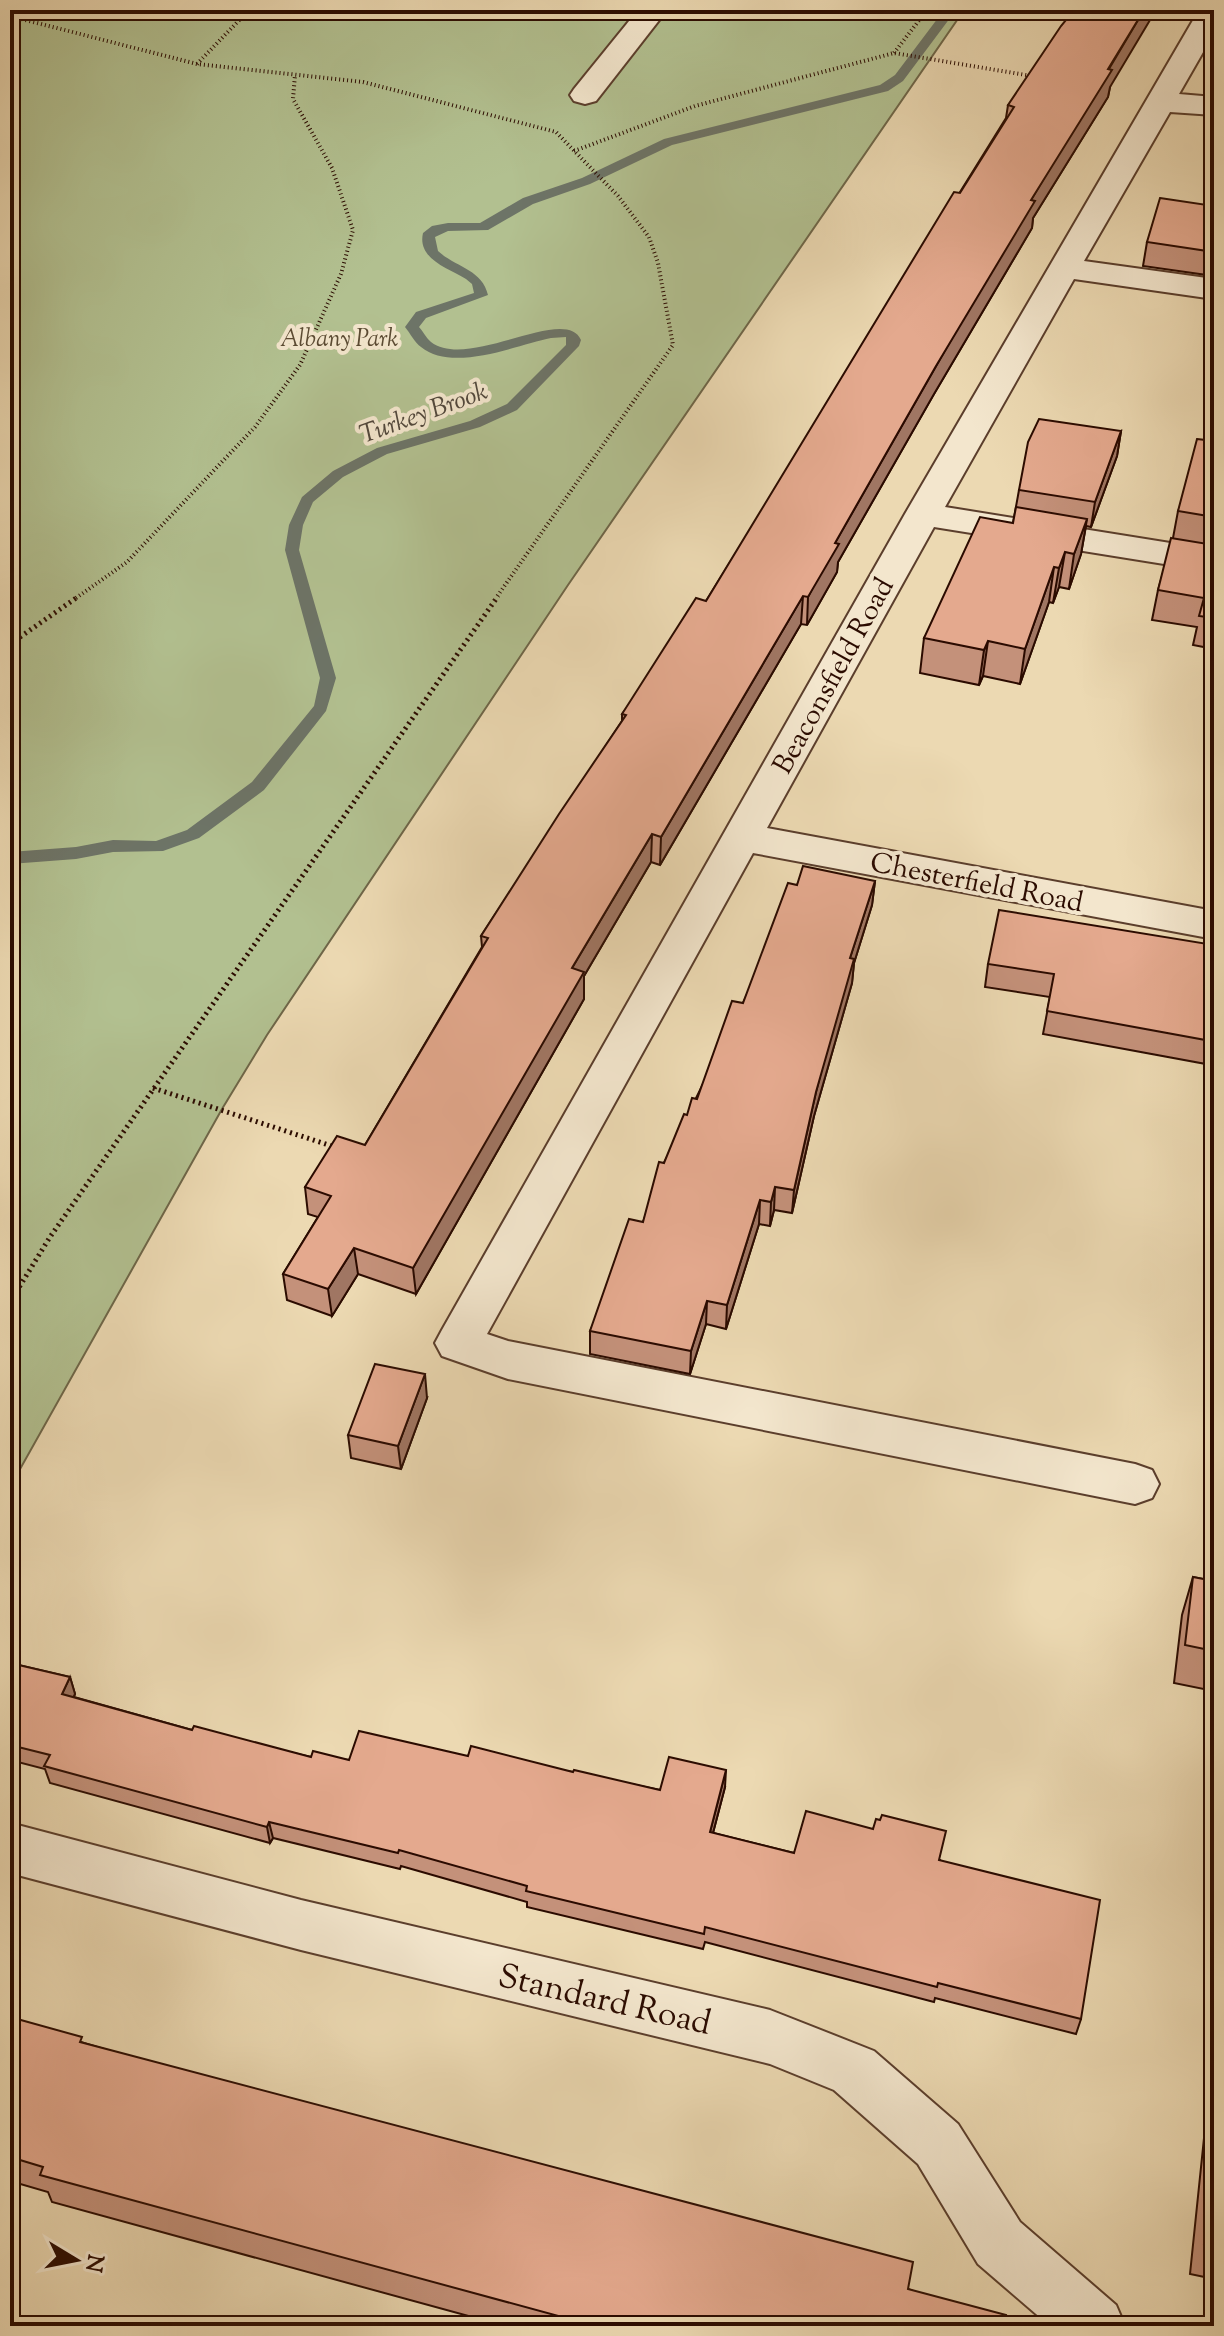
<svg xmlns="http://www.w3.org/2000/svg" width="1224" height="2336" font-family="'Sorts Mill Goudy',serif">
	<style>
		.green { fill: #b2c090; stroke: #6e6648; stroke-width: 2 }
		.lines { fill: none; stroke-linecap: round; stroke-linejoin: round }
		.stream { fill: #6d7467; fill-rule: evenodd }
		.minor-casing { stroke: #5b3e2c; stroke-width: 4 }
		.path-far1 { stroke: #2b0b00; stroke-width: 4; stroke-dasharray: 1 3; stroke-linecap: butt }
		.path { stroke: #2b0b00; stroke-width: 5; stroke-dasharray: 2 4; stroke-linecap: butt }
		.minor { fill: #f3e6cd; fill-rule: evenodd }
		.wall { fill: #c4917a; stroke: #2b0b00; stroke-width: 2 }
		.shaded-wall { fill: #a07663; stroke: #2b0b00; stroke-width: 2 }
		.building { fill: #e4a98e; stroke: #2b0b00; stroke-width: 2 }
		.labels { text-anchor: middle; stroke-width: 8; stroke-linejoin: round; paint-order: stroke }
		.far-park-label { font-size: 24px; font-style: italic; fill: #5a4a32; stroke: #f3e6cd }
		.far-water-label { font-size: 26px; font-style: italic; fill: #52483c; stroke: #f3e6cd }
		.street-label { font-size: 28px; fill: #2b0b00; stroke: #f3e6cd }
		.near-street-label { font-size: 34px; fill: #2b0b00; stroke: #f3e6cd }
	</style>
	<rect width="100%" height="100%" fill="#ecd9b2"/>
	<filter id="stains"><feTurbulence type="fractalNoise" baseFrequency=".0025" numOctaves="4"/><feColorMatrix values="0 0 0 0 .2 0 0 0 0 .09 0 0 0 0 .02 0 0 0 .5 -.17"/></filter>
	<radialGradient id="worn" r=".72"><stop offset=".6" stop-color="#630" stop-opacity="0"/><stop offset="1" stop-color="#630" stop-opacity=".3"/></radialGradient>
	<polygon class="green" points="10,10 964,10 568,585 267,1035 222,1109 10,1487"/>
	<g class="lines">
		<path class="stream" d="M944 10H956L903 81 888 91 672 145 590 184 533 204 488 230 448 231 435 237 438 251C455 267 482 269 488 295L426 318 419 327C423 331 426 338 431 342 469 371 565 304 581 340L579 346 517 410 480 427 387 454 343 477 313 502 303 525 299 550 336 678 326 711 264 790 199 838 163 851 113 852 76 859 10 864V852L76 847 113 840 156 841 187 830 252 782 314 706 320 678 285 550 289 525 302 497 333 471 377 448 470 421 507 404 566 345V337L551 338C516 345 453 373 421 347 415 343 410 333 405 327L416 312 474 293 472 284 466 279C448 268 417 259 423 233L432 226 448 223H480L523 198 582 178 664 139 880 85 895 75Z"/>
		<defs>
			<g id="minor">
				<polygon points="638,10 667,10 596,101 585,104 574,101 570,95 574,89"/>
				<polygon points="1199,10 1214,10 1214,33 1179,94 1214,97 1214,115 1170,112 1084,261 1214,279 1214,299 1074,279 945,507 1214,550 1214,572 934,527 767,828 1214,911 1214,939 753,853 487,1334 508,1341 1135,1464 1152,1470 1159,1484 1152,1498 1135,1504 508,1379 442,1356 435,1343 442,1330 905,514"/>
				<polygon points="10,1823 301,1900 770,2010 874,2051 958,2124 1020,2222 1116,2305 1125,2326 1050,2326 978,2264 918,2164 834,2090 770,2064 301,1950 10,1873"/>
			</g>
		</defs>
		<use href="#minor" class="minor-casing"/>
		<g class="path-far1">
			<polyline points="10,16 197,64 363,82 556,132 618,196 649,237 658,263 673,345 496,598"/>
			<polyline points="894,53 927,10"/>
			<polyline points="197,64 249,10"/>
			<polyline points="574,151 695,106 894,53 1032,76"/>
			<polyline points="76,598 127,562 255,427 300,365 341,274 353,230 332,168 293,99 295,75"/>
		</g>
		<g class="path">
			<polyline points="10,644 79,596"/>
			<polyline points="153,1088 335,1147"/>
			<polyline points="10,1302 50,1237 498,596"/>
		</g>
		<use href="#minor" class="minor"/>
	</g>
	<g class="wall">
		<polygon points="1110,87 1108,97 1033,218 1032,228 934,394 838,562 837,572 807,625 801,624 660,865 651,862 584,976 584,999 416,1294 358,1274 332,1316 287,1300 283,1274 318,1217 308,1214 305,1187 365,1145 482,947 481,936 622,721 622,714 706,601 1006,118 1008,105"/>
		<polygon points="1214,206 1214,276 1143,266 1147,242"/>
		<polygon points="1121,431 1117,456 1091,527 1086,526 1081,554 1069,589 1059,587 1053,603 1049,602 1020,684 983,676 979,685 920,673 924,638 1013,523 1019,490"/>
		<polygon points="1214,441 1214,649 1193,645 1197,627 1152,620 1158,590 1173,538 1178,511"/>
		<polygon points="875,881 872,905 854,963 852,983 814,1116 792,1213 774,1210 770,1226 759,1224 726,1329 706,1324 690,1374 590,1354 590,1331 643,1222 664,1163 743,1003 797,885"/>
		<polygon points="1214,945 1214,1056 1208,1055 1206,1064 1043,1034 1050,997 985,987 988,964"/>
		<polygon points="427,1398 401,1469 351,1458 348,1435"/>
		<polygon points="1193,1577 1214,1581 1214,1699 1204,1697 1204,1689 1174,1683 1182,1615"/>
		<polygon points="10,1663 70,1677 75,1694 74,1697 192,1730 311,1757 349,1760 468,1756 573,1772 660,1790 725,1787 713,1833 794,1853 940,1860 1081,2019 1076,2034 935,1998 934,2002 705,1942 703,1949 527,1907 527,1902 401,1866 400,1869 273,1838 270,1843 50,1783 45,1769 10,1760"/>
		<polygon points="1214,1899 1214,1942 1210,1942"/>
		<polygon points="10,2017 84,2043 908,2289 1004,2326 505,2326 52,2202 48,2192 10,2181"/>
		<polygon points="1214,2041 1214,2279 1190,2274"/>
	</g>
	<g class="shaded-wall">
		<polygon points="1144,10 1156,10 1110,87 1108,97 1033,218 1032,228 934,394 838,562 837,572 807,625 808,597 835,543 1031,200"/>
		<polygon points="1121,431 1117,456 1091,527 1095,502"/>
		<polygon points="1087,519 1081,554 1069,589 1074,554"/>
		<polygon points="1065,552 1059,587 1053,603 1059,568"/>
		<polygon points="1054,567 1049,602 1020,684 1025,649"/>
		<polygon points="803,596 801,624 660,865 661,837"/>
		<polygon points="988,641 983,676 979,685 984,650"/>
		<polygon points="652,834 651,862 584,976 584,999 416,1294 413,1268 572,968"/>
		<polygon points="875,881 872,905 854,963 852,983 814,1116 792,1213 794,1190 816,1092 850,958"/>
		<polygon points="775,1187 774,1210 770,1226 771,1202"/>
		<polygon points="760,1200 759,1224 726,1329 727,1305"/>
		<polygon points="354,1248 358,1274 332,1316 328,1289"/>
		<polygon points="707,1301 706,1324 690,1374 691,1351"/>
		<polygon points="425,1374 427,1398 401,1469 398,1446"/>
		<polygon points="70,1677 75,1694 67,1711 62,1694"/>
		<polygon points="726,1770 725,1787 709,1848 710,1832"/>
		<polygon points="269,1822 273,1838 270,1843 267,1827"/>
	</g>
	<g class="building">
		<polygon points="1074,10 1090,12 1091,10 1144,10 1108,69 1112,70 1031,200 1035,201 936,366 835,543 839,544 808,597 803,596 661,837 652,834 572,968 584,972 413,1268 354,1248 328,1289 283,1274 331,1196 305,1187 337,1136 365,1145 488,938 481,936 559,814 626,715 622,714 696,598 706,601 954,192 960,193 1014,107 1008,105 1061,26"/>
		<polygon points="1160,198 1214,206 1214,252 1147,242"/>
		<polygon points="1039,419 1121,431 1095,502 1019,490 1028,442"/>
		<polygon points="1197,439 1214,441 1214,517 1178,511"/>
		<polygon points="1016,507 1087,519 1074,554 1065,552 1059,568 1054,567 1025,649 988,641 984,650 924,638 980,517 1013,523"/>
		<polygon points="1171,538 1214,545 1214,618 1199,616 1204,598 1158,590"/>
		<polygon points="803,866 875,881 850,958 854,959 816,1092 794,1190 775,1187 771,1202 760,1200 727,1305 707,1301 691,1351 590,1331 629,1219 643,1222 659,1162 664,1163 684,1114 687,1115 692,1098 697,1099 732,1001 743,1003 788,883 797,885"/>
		<polygon points="999,910 1214,945 1214,1032 1213,1032 1211,1041 1047,1011 1054,974 988,964"/>
		<polygon points="375,1364 425,1374 398,1446 348,1435"/>
		<polygon points="1193,1577 1214,1581 1214,1651 1185,1645"/>
		<polygon points="10,1663 70,1677 62,1694 192,1730 194,1726 311,1757 313,1751 349,1760 359,1731 468,1756 471,1746 573,1772 574,1770 660,1790 669,1757 726,1770 710,1832 794,1853 806,1811 873,1829 876,1819 880,1820 882,1815 946,1831 939,1860 1100,1900 1081,2019 938,1983 937,1987 705,1927 704,1934 526,1891 527,1886 399,1850 398,1853 269,1822 267,1827 44,1766 50,1755 10,1745"/>
		<polygon points="10,2017 82,2037 80,2042 913,2262 908,2289 1006,2315 1004,2326 595,2326 40,2175 43,2167 10,2157"/>
		<polygon points="1214,2143 1214,2247 1204,2244"/>
	</g>
	<g class="labels">
		<g class="far-park-label">
			<text x="339" y="346">Albany Park</text>
		</g>
		<g class="far-water-label">
			<text transform="translate(423 412) rotate(-20)" y="9">Turkey Brook</text>
		</g>
		<g class="street-label">
			<text transform="translate(832 675) rotate(-61)" y="10">Beaconsfield Road</text>
			<text transform="translate(977 881) rotate(11)" y="10">Chesterfield Road</text>
		</g>
		<g class="near-street-label">
			<text transform="translate(605 1998) rotate(13)" y="12">Standard Road</text>
		</g>
	</g>
	<rect width="1224" height="2336" fill="none" stroke="#ecd9b2" stroke-width="40"/>
	<rect x="12" y="12" width="1200" height="2312" fill="none" stroke="#2b0b00" stroke-width="4"/>
	<rect x="20" y="20" width="1184" height="2296" fill="none" stroke="#2b0b00" stroke-width="2"/>
	<g transform="translate(76 2260) rotate(100)" stroke="#f3e6cd" stroke-width="6" paint-order="stroke">
	<path d="M0-6L14 30L0 20L-14 30Z" fill="#2b0b00"/>
	<text y="-12" font-size="22" font-weight="bold" text-anchor="middle" fill="#2b0b00">N</text>
	</g>
	<rect width="100%" height="100%" filter="url(#stains)"/>
	<rect width="100%" height="100%" fill="url(#worn)"/>
</svg>
